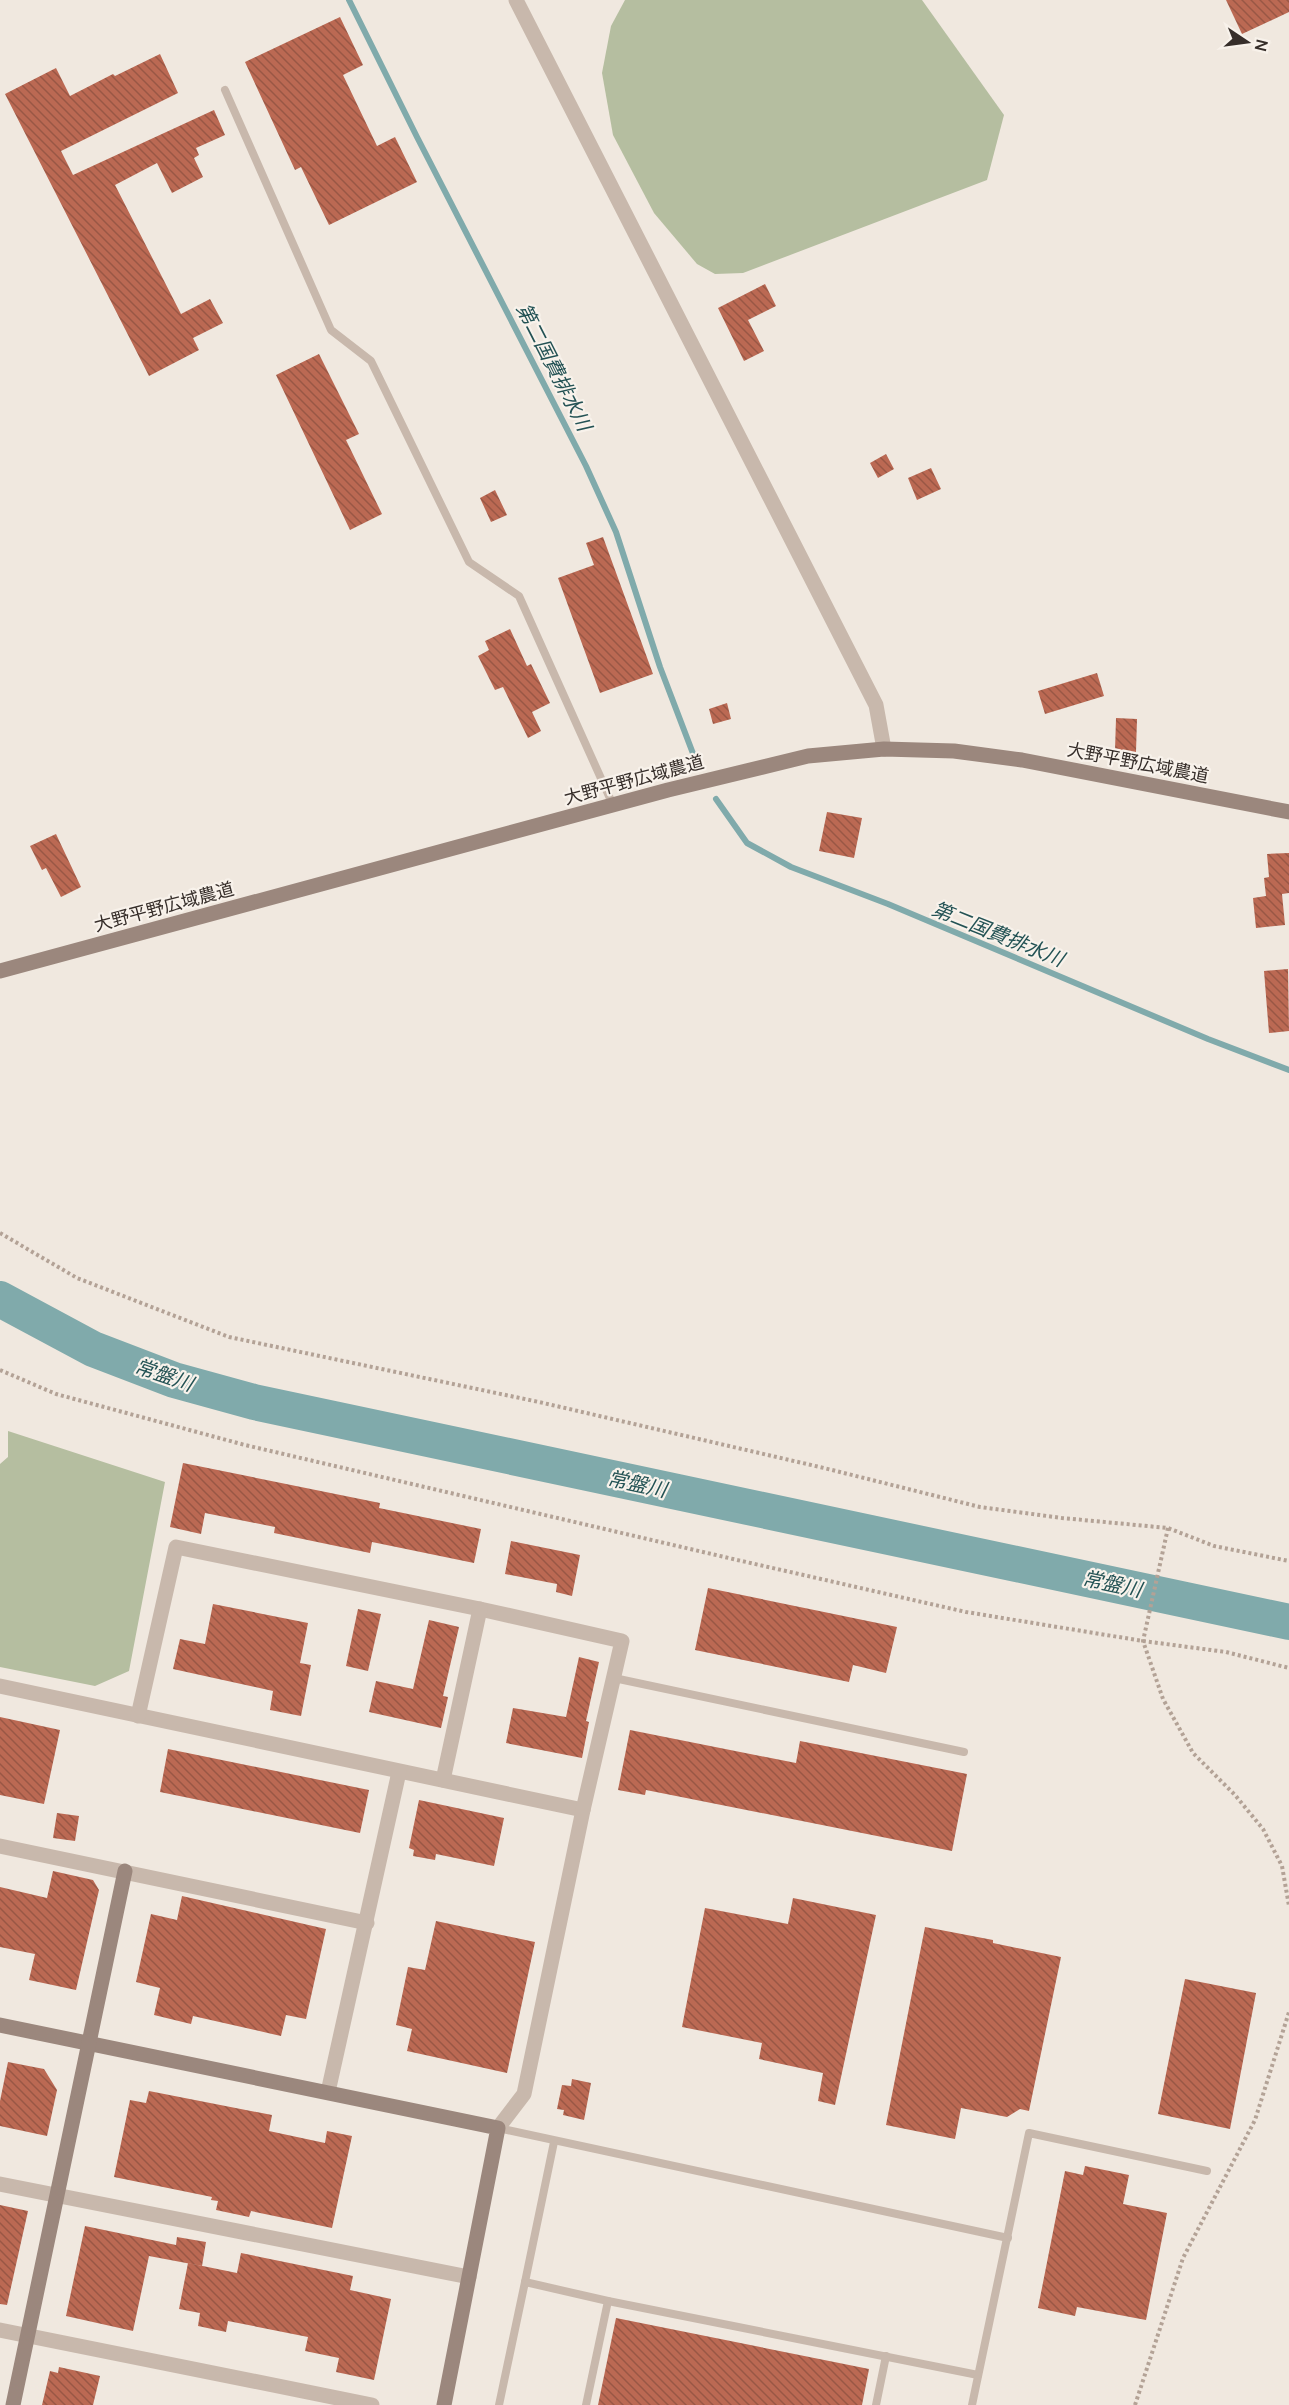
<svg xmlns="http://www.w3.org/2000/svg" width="1289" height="2405" font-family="Manrope,'Noto Sans JP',sans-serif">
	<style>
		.pitch { fill: #b5bea0 }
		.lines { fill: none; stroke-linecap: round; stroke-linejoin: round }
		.stream { stroke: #80aaab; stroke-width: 6 }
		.river { stroke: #80aaab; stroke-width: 36 }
		.building { fill: url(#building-back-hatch) }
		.path { stroke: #b3a296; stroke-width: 4; stroke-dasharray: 3 3; stroke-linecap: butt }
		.lane { stroke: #c8b8ac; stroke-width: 8 }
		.street { stroke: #c8b8ac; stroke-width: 15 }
		.secondary { stroke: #9b877d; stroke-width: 15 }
		.labels { text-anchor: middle; stroke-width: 4.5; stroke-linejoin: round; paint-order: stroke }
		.street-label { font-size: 18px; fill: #362e2a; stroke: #f8f2eb }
		.water-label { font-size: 20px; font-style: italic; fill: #235254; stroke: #f8f2eb }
	</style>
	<defs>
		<pattern id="building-back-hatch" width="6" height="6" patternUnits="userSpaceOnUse" patternTransform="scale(1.5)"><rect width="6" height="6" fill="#bb6953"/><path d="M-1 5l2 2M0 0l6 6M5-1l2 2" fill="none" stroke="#995745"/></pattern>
	</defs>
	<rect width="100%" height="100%" fill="#f0e8df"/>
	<g class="pitch">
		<polygon points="625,0 922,0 1004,115 987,180 743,273 715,274 697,264 654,213 613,135 602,73 611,26"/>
		<polygon points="8,1431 165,1482 129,1671 95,1686 0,1667 0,1464 8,1457"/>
	</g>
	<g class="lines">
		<g class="stream">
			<polyline points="349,0 417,137 586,466 616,532 660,667 697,764"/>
			<polyline points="716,799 747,843 791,867 888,904 1208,1039 1289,1070"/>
		</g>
		<polyline class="river" points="0,1299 93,1349 174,1380 254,1402 1289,1622"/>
	</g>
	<g class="building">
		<polygon points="1226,0 1289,0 1289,12 1242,34"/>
		<polygon points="340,17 363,65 343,75 377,146 395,137 417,182 329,225 301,167 295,170 245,62"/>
		<polygon points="160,54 178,93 61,151 73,175 214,110 225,135 196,148 199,155 194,158 203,177 172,193 157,163 115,185 181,314 210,299 223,323 193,338 199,350 149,376 5,94 56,68 70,96 113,74 115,76"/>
		<polygon points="765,284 776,306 748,320 764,351 744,361 718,308"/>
		<polygon points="319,354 359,434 346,440 382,514 350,530 276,375"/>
		<polygon points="886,454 894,469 878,478 870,463"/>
		<polygon points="931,468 941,489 917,500 908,478"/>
		<polygon points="495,490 507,515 491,522 480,498"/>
		<polygon points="603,537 653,674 600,693 558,578 594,565 586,543"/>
		<polygon points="510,629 527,666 531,664 550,703 532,712 541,731 528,738 503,687 495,690 478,656 489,650 485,641"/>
		<polygon points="1097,673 1104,696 1045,714 1038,691"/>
		<polygon points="727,703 731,719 713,724 709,709"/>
		<polygon points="1116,718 1137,719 1136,752 1115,751"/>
		<polygon points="827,812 862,818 854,858 819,851"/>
		<polygon points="56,834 81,887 61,897 46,868 42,870 30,846"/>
		<polygon points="1289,853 1289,893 1282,894 1285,925 1256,928 1253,898 1266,896 1264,878 1269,877 1267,854"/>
		<polygon points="1288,969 1289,1031 1269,1033 1264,971"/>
		<polygon points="183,1463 380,1503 379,1508 481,1529 474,1563 372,1542 370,1553 274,1533 275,1527 205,1513 201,1534 170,1527"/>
		<polygon points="511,1541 580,1555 572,1596 556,1592 557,1584 505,1574"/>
		<polygon points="708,1588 897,1627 886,1673 853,1665 849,1682 695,1650"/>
		<polygon points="213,1604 308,1623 300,1663 311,1665 301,1716 270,1710 273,1691 173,1669 180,1639 205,1644"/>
		<polygon points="358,1609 381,1614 368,1671 346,1666"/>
		<polygon points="429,1620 459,1627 443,1696 448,1697 441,1728 369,1712 376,1681 413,1689"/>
		<polygon points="579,1657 599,1662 586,1721 589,1722 582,1758 506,1743 513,1708 566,1717"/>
		<polygon points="0,1717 60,1730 44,1804 0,1795"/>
		<polygon points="630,1730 796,1763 800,1741 967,1774 952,1851 646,1790 645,1795 618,1790"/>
		<polygon points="168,1749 369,1790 360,1833 160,1792"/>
		<polygon points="419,1800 504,1818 494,1866 436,1854 435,1860 413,1856 414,1850 409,1848"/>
		<polygon points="57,1813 79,1816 75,1841 53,1838"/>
		<polygon points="53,1871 93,1880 99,1890 76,1990 29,1980 35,1954 0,1947 0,1887 47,1898"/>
		<polygon points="182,1896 326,1929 306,2019 286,2015 281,2036 193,2016 191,2024 154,2015 160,1988 136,1982 151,1914 177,1920"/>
		<polygon points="793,1898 876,1915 835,2105 818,2101 823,2073 759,2059 762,2043 682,2027 705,1908 788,1924"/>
		<polygon points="436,1921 535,1942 507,2073 407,2051 412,2029 396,2025 408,1967 425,1970"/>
		<polygon points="925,1927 993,1940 993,1943 1061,1957 1029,2111 1020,2109 1007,2117 961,2108 955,2139 886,2125"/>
		<polygon points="1185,1979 1256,1993 1230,2129 1158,2114"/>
		<polygon points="8,2062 44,2069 57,2090 47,2136 0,2126 0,2101"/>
		<polygon points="572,2079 591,2083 584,2120 563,2115 564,2110 557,2109 562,2085 571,2086"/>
		<polygon points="149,2091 272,2115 269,2131 325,2143 327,2131 352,2136 332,2228 251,2211 249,2217 216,2210 218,2201 211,2200 212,2197 114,2177 130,2100 146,2103"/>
		<polygon points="1085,2166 1129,2175 1123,2204 1167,2213 1146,2320 1077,2307 1075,2316 1038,2308 1065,2171 1083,2175"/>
		<polygon points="0,2205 28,2211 7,2305 0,2304"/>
		<polygon points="85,2226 176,2245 177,2237 206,2242 202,2266 149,2256 133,2331 66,2316"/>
		<polygon points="241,2253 353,2276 350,2290 391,2299 374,2380 336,2372 339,2358 305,2351 308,2337 228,2321 226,2332 198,2326 200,2313 179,2309 188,2263 237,2273"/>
		<polygon points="616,2318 869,2369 862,2405 598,2405"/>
		<polygon points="59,2367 100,2376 93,2405 42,2405 50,2371 58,2373"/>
	</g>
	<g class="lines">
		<g class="path">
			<polyline points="0,1233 77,1278 229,1337 539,1402 824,1468 980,1507 1062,1518 1168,1528 1214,1546 1289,1561"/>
			<polyline points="0,1370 56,1394 245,1445 733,1559 966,1612 1143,1641 1226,1652 1289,1668"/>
			<polyline points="1168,1528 1143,1641 1163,1699 1193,1753 1235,1795 1263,1829 1282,1866 1289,1906"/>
			<polyline points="1135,2405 1183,2258 1255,2120 1289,2012"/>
		</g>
		<g class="lane">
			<polyline points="225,90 331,330 371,361 469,562 519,596 613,805"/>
			<polyline points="614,1678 964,1752"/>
			<polyline points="498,2128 1008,2238"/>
			<polyline points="554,2142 525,2282 608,2301 978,2375"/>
			<polyline points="499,2405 525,2282"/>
			<polyline points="586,2405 608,2301"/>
			<polyline points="876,2405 886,2356"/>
			<polyline points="972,2405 1029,2133 1207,2171"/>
		</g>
		<g class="street">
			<polyline points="516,0 876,705 884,749"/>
			<polyline points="0,1686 583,1810"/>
			<polyline points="138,1716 176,1547 480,1609 622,1641 583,1810 524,2094 498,2128"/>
			<polyline points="443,1780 480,1609"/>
			<polyline points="0,1846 367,1923"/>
			<polyline points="328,2092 399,1772"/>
			<polyline points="0,2184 469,2277"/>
			<polyline points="0,2330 372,2405"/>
		</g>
		<g class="secondary">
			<polyline points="0,971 668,790 808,756 884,749 954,751 1022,760 1289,812"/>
			<polyline points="0,2025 498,2128 444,2405"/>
			<polyline points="13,2405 125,1871"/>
		</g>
	</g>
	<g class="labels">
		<g class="street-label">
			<text transform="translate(1138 763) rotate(11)" y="6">大野平野広域農道</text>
			<text transform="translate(634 780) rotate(-15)" y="6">大野平野広域農道</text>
			<text transform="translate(164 907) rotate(-15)" y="6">大野平野広域農道</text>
		</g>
		<g class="water-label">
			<text transform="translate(554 367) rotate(63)" y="7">第二国費排水川</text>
			<text transform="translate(998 934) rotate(22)" y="7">第二国費排水川</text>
			<text transform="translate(164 1375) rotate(19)" y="7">常盤川</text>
			<text transform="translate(637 1484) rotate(12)" y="7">常盤川</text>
			<text transform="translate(1112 1584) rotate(12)" y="7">常盤川</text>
		</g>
	</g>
	<g transform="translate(1247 42) rotate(103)" stroke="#f8f2eb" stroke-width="4.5" paint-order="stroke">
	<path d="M0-4.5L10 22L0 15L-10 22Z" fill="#362e2a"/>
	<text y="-9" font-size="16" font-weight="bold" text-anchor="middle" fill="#362e2a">N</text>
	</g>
</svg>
